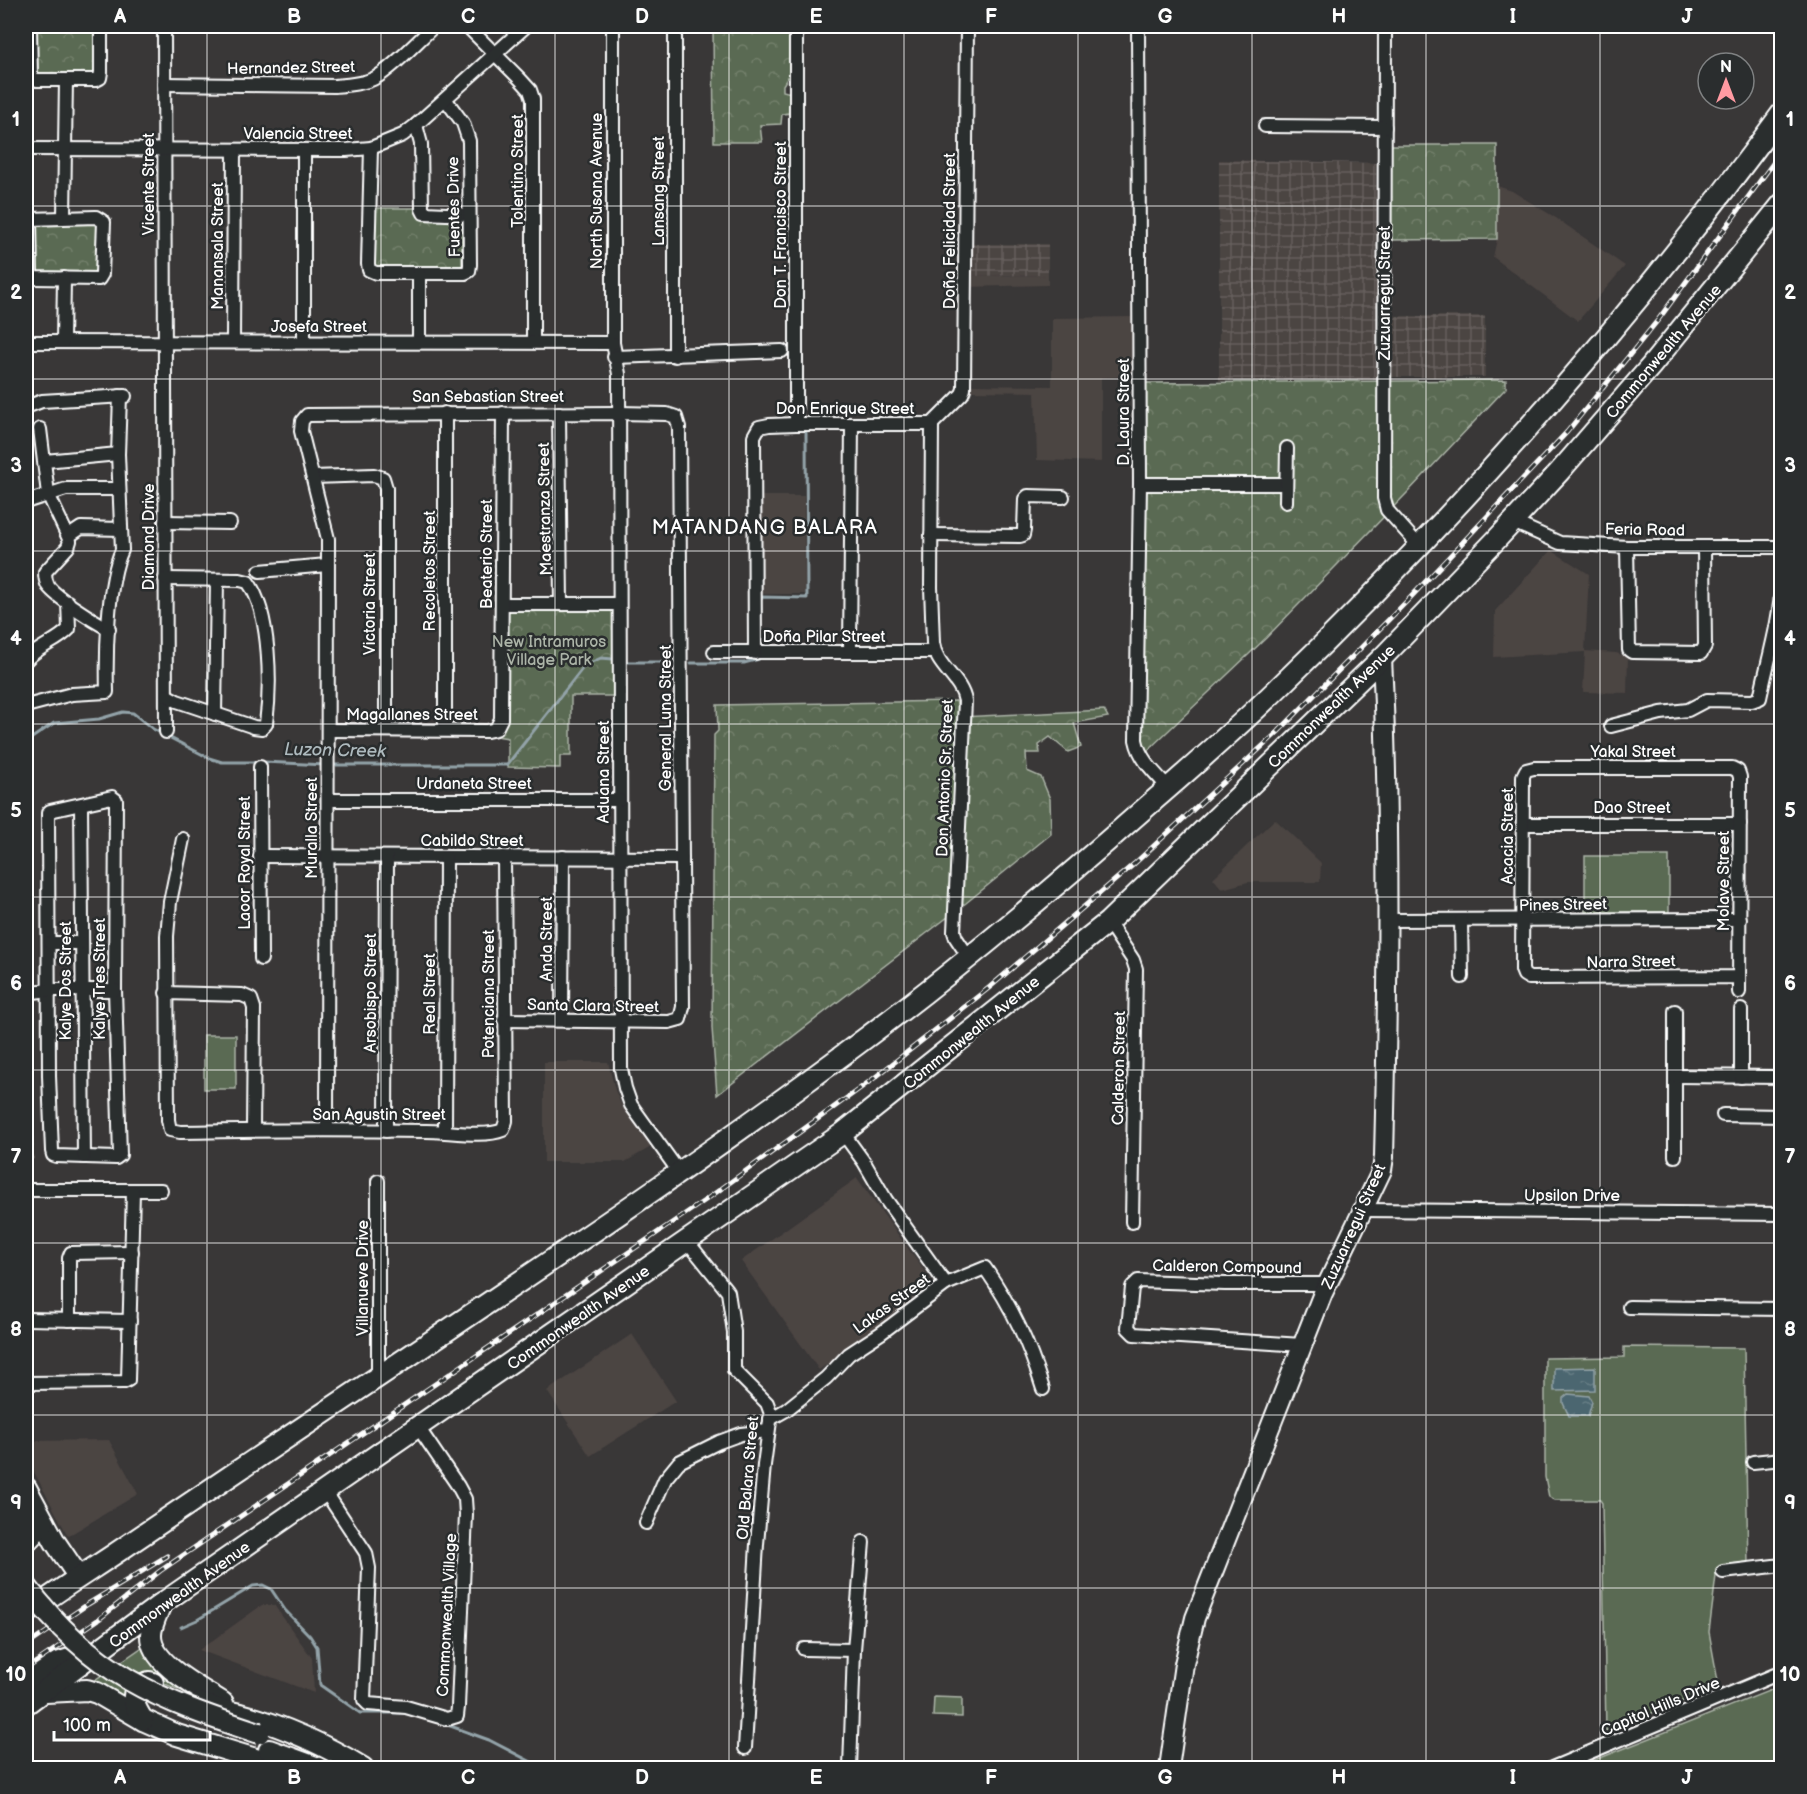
<svg xmlns="http://www.w3.org/2000/svg" width="1807" height="1794" font-family="'Balsamiq Sans',sans-serif">
	<style>
		.built { fill: #4b4442 }
		.industrial { fill: url(#industrial-grid) }
		.green { fill: #5a6a52; stroke: #acb4a8; stroke-width: 1.5 }
		.forest { fill: url(#forest-crowns); stroke: #acb4a8; stroke-width: 1.5 }
		.water { fill: url(#water-ripples); stroke: #93a3a9; stroke-width: 1.5 }
		.lines { fill: none; stroke-linecap: round; stroke-linejoin: round }
		.stream { stroke: #93a3a9; stroke-width: 3 }
		.street-casing { stroke: #fff; stroke-width: 16 }
		.secondary-casing { stroke: #fff; stroke-width: 22 }
		.primary-casing { stroke: #fff; stroke-width: 24 }
		.street { stroke: #2a2d2e; stroke-width: 12 }
		.secondary { stroke: #2a2d2e; stroke-width: 18 }
		.primary { stroke: #2a2d2e; stroke-width: 20 }
		.rail-casing { stroke: #fff; stroke-width: 5 }
		.rail { stroke: #2a2d2e; stroke-width: 3; stroke-dasharray: 9; stroke-linecap: butt }
		.primary-bridge-casing { stroke: #fff; stroke-width: 24; stroke-linecap: butt }
		.primary-bridge { stroke: #2a2d2e; stroke-width: 20 }
		.grid { fill: none; stroke: #fff; stroke-width: 1.5; stroke-opacity: 0.55 }
		.labels { text-anchor: middle; stroke-width: 5; stroke-linejoin: round; paint-order: stroke }
		.street-label { font-size: 16px; fill: #fff; stroke: #2a2d2e }
		.park-label { font-size: 16px; fill: #acb4a8; stroke: #2a2d2e }
		.water-label { font-size: 18px; font-style: italic; fill: #aebabe; stroke: #2a2d2e }
		.quarter-label { font-size: 20px; letter-spacing: 1.5px; fill: #fff; stroke: #2a2d2e }
		.neatline { fill: none; stroke: #fff; stroke-width: 2 }
		.grid-label { font-size: 20px; text-anchor: middle; font-weight: bold; fill: #fff }
	</style>
	<defs>
		<pattern id="industrial-grid" width="8" height="8" patternUnits="userSpaceOnUse" patternTransform="scale(1.5)"><rect width="8" height="8" fill="#4b4442"/><path d="M0 4h8M4 0v8" fill="none" stroke="#66605e"/></pattern>
		<pattern id="forest-crowns" width="20" height="18" patternUnits="userSpaceOnUse" patternTransform="scale(1.5)"><rect width="20" height="18" fill="#5a6a52"/><path d="M2 6a3 3 0 1 1 6 0M12 15a3 3 0 1 1 6 0" fill="none" stroke="#73806c"/></pattern>
		<pattern id="water-ripples" width="26" height="14" patternUnits="userSpaceOnUse" patternTransform="scale(1.5)"><rect width="26" height="14" fill="#4b666f"/><path d="M2 4q2-2 4 0t4 0M15 11q2-2 4 0t4 0" fill="none" stroke="#667d85"/></pattern>
	</defs>
	<rect width="100%" height="100%" fill="#393737"/>
	<filter id="ink" filterUnits="userSpaceOnUse"><feTurbulence type="fractalNoise" baseFrequency=".0167" numOctaves="2"/><feDisplacementMap in="SourceGraphic" scale="12" xChannelSelector="R" yChannelSelector="G"/><feConvolveMatrix kernelMatrix="1 2 1 2 8 2 1 2 1" color-interpolation-filters="sRGB"/></filter>
	<g filter="url(#ink)">
		<g class="built">
			<polygon points="1497,186 1512,191 1556,218 1625,266 1578,321 1493,257 1497,239"/>
			<polygon points="1048,275 1048,285 966,287 966,276"/>
			<polygon points="1131,317 1132,376 1101,378 1101,462 1037,460 1035,392 971,391 971,385 1052,386 1052,318"/>
			<polygon points="757,496 804,496 805,594 758,594"/>
			<polygon points="1551,550 1589,574 1585,651 1616,653 1628,657 1627,693 1583,692 1585,652 1494,657 1495,611"/>
			<polygon points="1275,819 1321,863 1320,882 1248,882 1222,889 1213,878"/>
			<polygon points="544,1062 608,1062 615,1090 622,1106 651,1147 625,1162 544,1162"/>
			<polygon points="857,1178 936,1287 819,1370 741,1261"/>
			<polygon points="632,1334 676,1401 590,1456 547,1391"/>
			<polygon points="109,1440 138,1494 68,1536 26,1457 26,1441"/>
			<polygon points="262,1605 274,1605 312,1658 314,1693 199,1650"/>
		</g>
		<g class="industrial">
			<polygon points="1219,160 1376,163 1379,380 1219,381"/>
			<polygon points="966,244 1048,244 1048,275 966,276"/>
			<rect x="1392" y="316" width="93" height="61"/>
			<polygon points="26,797 29,797 30,1071 34,1089 34,1160 26,1160"/>
		</g>
		<g class="green">
			<rect x="1585" y="856" width="84" height="56"/>
			<rect x="204" y="1035" width="32" height="54"/>
			<polygon points="1624,1347 1744,1348 1748,1566 1717,1568 1709,1632 1719,1687 1606,1731 1602,1503 1600,1500 1555,1500 1549,1497 1545,1477 1545,1358 1624,1357"/>
			<polygon points="144,1646 150,1660 188,1692 187,1693 158,1681 127,1700 92,1682"/>
			<polygon points="1781,1686 1781,1768 1575,1768"/>
			<polygon points="934,1697 962,1698 962,1717 933,1716"/>
		</g>
		<g class="forest">
			<rect x="35" y="26" width="63" height="49"/>
			<polygon points="713,26 792,26 791,72 783,85 783,91 791,93 792,113 782,114 781,124 760,125 762,142 714,142"/>
			<polygon points="1391,145 1497,145 1497,239 1390,240"/>
			<polygon points="373,208 419,208 420,217 462,218 462,268 373,267"/>
			<polygon points="32,221 97,222 96,273 31,272"/>
			<polygon points="1506,380 1506,388 1407,493 1266,638 1147,751 1139,741 1143,383"/>
			<polygon points="507,608 616,608 616,696 571,696 571,756 560,756 560,768 508,767 508,738 496,736 505,725"/>
			<polygon points="956,701 961,717 1104,710 1108,717 1074,723 1081,747 1068,752 1050,737 1039,745 1040,753 1026,753 1027,771 1041,777 1050,799 1051,834 966,903 717,1095 712,1028 714,735 718,731 717,705"/>
		</g>
		<g class="water">
			<polygon points="1595,1367 1595,1390 1554,1391 1554,1368"/>
			<polygon points="1568,1394 1589,1396 1592,1402 1588,1416 1569,1416 1563,1403 1563,1398"/>
		</g>
		<g class="lines">
			<g class="stream">
				<polyline points="760,600 760,597 807,598 806,433"/>
				<polyline points="627,662 673,662"/>
				<polyline points="691,663 744,663 759,659"/>
				<polyline points="26,742 54,723 99,719 123,712 133,713 153,729 209,758 222,762 264,762 325,765"/>
				<polyline points="332,765 507,765 585,665 601,658 613,659"/>
				<polyline points="181,1627 197,1620 253,1586 263,1585 271,1589 285,1610 310,1636 317,1647 320,1685 360,1713 407,1713"/>
				<polyline points="445,1724 489,1740 543,1768"/>
			</g>
			<defs>
				<g id="street">
					<polyline points="30,26 31,77 37,80 96,80 100,78 101,72 101,26"/>
					<polyline points="164,26 166,732"/>
					<polyline points="467,26 520,79 530,90 533,99 533,342"/>
					<polyline points="613,26 613,343 619,374 621,1069 625,1088 631,1105 679,1172"/>
					<polyline points="796,26 796,424"/>
					<path d="M1138 26 1140 484 1136 740C1140 760 1155 773 1169 788"/>
					<polyline points="1385,26 1384,498 1387,510 1420,547"/>
					<path d="M164 84 335 86C347 85 362 84 373 79 390 71 420 39 434 26"/>
					<polyline points="416,125 421,144 422,209 424,213 469,215"/>
					<polyline points="1265,126 1385,127"/>
					<polyline points="371,148 368,264 369,270 376,273 465,273 469,271 470,265 469,141 463,123 446,100"/>
					<polyline points="26,149 346,150 371,148 403,135 416,125 526,26"/>
					<polyline points="304,151 304,342"/>
					<polyline points="64,217 66,80"/>
					<polygon points="96,217 104,222 102,274 99,279 34,278 31,276 30,219"/>
					<polyline points="419,273 419,342"/>
					<polyline points="26,342 613,343"/>
					<polyline points="63,342 64,278"/>
					<polyline points="233,342 234,150"/>
					<polyline points="675,356 675,26"/>
					<polyline points="614,357 782,351"/>
					<polyline points="26,407 42,401 125,396"/>
					<polyline points="445,413 445,730"/>
					<polyline points="559,413 561,604"/>
					<path d="M932 424 931 587 933 643C936 667 961 678 965 701L954 932 956 938 970 959"/>
					<polyline points="932,424 962,394 964,389 967,26"/>
					<path d="M40 429 48 494 70 541 68 547 45 572C45 576 46 582 48 586 57 598 94 621 109 629"/>
					<polyline points="45,461 118,454"/>
					<polyline points="313,477 374,475 383,478 386,488 386,730"/>
					<polyline points="1140,484 1286,484"/>
					<polyline points="26,502 66,489 119,489"/>
					<polyline points="1286,502 1287,448"/>
					<polyline points="165,522 230,523"/>
					<polyline points="1513,522 1560,543 1627,547 1782,547"/>
					<polyline points="931,535 1020,536 1023,535 1024,530 1025,499 1028,496 1063,497"/>
					<polyline points="69,536 81,528 121,529"/>
					<polyline points="1627,547 1629,650 1632,652 1701,653 1705,646 1704,547"/>
					<polyline points="260,571 327,565"/>
					<path d="M165 579 240 580 248 582C271 613 271 687 266 724L262 728 254 727 177 701 166 695"/>
					<polyline points="503,604 619,604"/>
					<polyline points="714,652 934,652"/>
					<polyline points="850,652 852,424"/>
					<polyline points="755,653 754,436 759,427 769,425 796,424 932,424"/>
					<path d="M26 660C39 646 57 642 69 629L68 602"/>
					<path d="M26 706 72 694 107 692C106 656 107 582 122 550L118 454 120 396"/>
					<polyline points="215,714 217,580"/>
					<path d="M1611 726 1661 713 1688 710 1707 700 1752 701 1760 698C1768 659 1780 622 1782 582"/>
					<polyline points="328,730 487,731 496,729 501,719 503,413"/>
					<polyline points="260,767 261,959"/>
					<polygon points="112,797 116,800 115,990 120,1155 116,1158 56,1156 53,1155 52,1151 49,1076 48,813 50,811"/>
					<polyline points="328,800 619,800"/>
					<polyline points="81,805 84,1157"/>
					<polyline points="1523,824 1740,824"/>
					<path d="M183 839 170 902 167 936 168 1120 170 1130 180 1132C262 1130 344 1130 426 1131 448 1131 484 1138 503 1130L506 1121 504 857"/>
					<polyline points="260,856 682,858"/>
					<polyline points="1387,920 1740,919"/>
					<polyline points="1461,920 1462,977"/>
					<polyline points="1108,922 1133,960 1136,969 1132,1222"/>
					<polyline points="50,943 81,943"/>
					<polyline points="1739,977 1529,978 1524,975 1522,970 1523,776 1526,770 1534,768 1732,768 1738,771 1740,777 1739,992"/>
					<polyline points="26,993 49,990 115,990"/>
					<polyline points="166,993 242,995 251,999 254,1008 253,1130"/>
					<polyline points="1675,1011 1675,1156"/>
					<polyline points="562,1020 563,857"/>
					<polyline points="1675,1076 1782,1077"/>
					<polyline points="1741,1077 1741,1010"/>
					<polyline points="1723,1115 1782,1116"/>
					<polyline points="327,1130 328,539 301,431 302,421 307,415 619,413 667,414 676,417 679,427 683,1007 680,1019 669,1022 504,1020"/>
					<polyline points="386,1131 387,857"/>
					<polyline points="445,1131 446,857"/>
					<polyline points="843,1133 864,1162 886,1200 946,1284"/>
					<polyline points="378,1181 378,1376"/>
					<polyline points="26,1190 161,1190"/>
					<polyline points="1363,1210 1782,1214"/>
					<polyline points="687,1241 728,1292 734,1332 734,1370 767,1403 771,1414 764,1465 757,1544 745,1748"/>
					<polyline points="1629,1307 1782,1309"/>
					<polyline points="26,1319 130,1321"/>
					<polyline points="69,1320 69,1258 71,1253 132,1252"/>
					<polyline points="1302,1345 1134,1334 1128,1328 1132,1287 1138,1281 1225,1284 1327,1284"/>
					<polyline points="26,1383 124,1382 128,1380 133,1191"/>
					<path d="M770 1419 786 1410 826 1378 849 1354 881 1333 946 1284 985 1268C1013 1308 1029 1344 1043 1389"/>
					<polyline points="1753,1462 1782,1459"/>
					<polyline points="325,1491 366,1553 369,1568 364,1700 368,1704 406,1707 447,1719 457,1716 458,1707 466,1514 465,1499 458,1486 418,1427"/>
					<polyline points="646,1523 665,1479 679,1462 719,1442 741,1434 768,1431"/>
					<polyline points="1723,1572 1782,1565"/>
					<polyline points="804,1649 854,1650"/>
					<polyline points="850,1768 854,1650 863,1542"/>
					<polyline points="1552,1768 1782,1672"/>
				</g>
				<path id="secondary" d="M1169 1768 1184 1664 1195 1618 1323 1293 1382 1170 1384 1157C1388 991 1390 823 1382 658"/>
				<g id="primary">
					<polyline points="26,1488 55,1542 78,1576"/>
					<polyline points="26,1542 44,1522"/>
					<path d="M161 1604C157 1614 151 1625 151 1635 150 1664 202 1689 223 1703"/>
					<path d="M26 1614C54 1593 83 1575 113 1555 155 1527 197 1498 239 1470 445 1331 655 1195 855 1046 955 972 1050 892 1144 809 1188 771 1232 733 1274 692 1459 514 1630 321 1782 113"/>
					<polyline points="26,1682 51,1665 88,1653"/>
					<polyline points="46,1692 87,1690 97,1693 143,1720 177,1735 285,1768"/>
					<path d="M200 1703C213 1708 226 1711 240 1714 284 1726 325 1745 363 1768"/>
					<polyline points="26,1704 161,1604 843,1133 1108,922 1382,658 1496,540 1560,471 1651,366 1782,204"/>
					<path d="M143 1720C135 1708 129 1697 139 1685L149 1682 153 1683"/>
					<polyline points="269,1750 318,1768"/>
				</g>
			</defs>
			<use href="#street" class="street-casing"/>
			<use href="#secondary" class="secondary-casing"/>
			<use href="#primary" class="primary-casing"/>
			<use href="#street" class="street"/>
			<use href="#secondary" class="secondary"/>
			<use href="#primary" class="primary"/>
			<defs>
				<g id="rail">
					<polyline points="26,1646 88,1604 167,1556"/>
					<polyline points="26,1669 99,1619 160,1571 707,1199 873,1079 990,987 1134,864 1278,732 1410,598 1567,432 1658,320 1782,151"/>
				</g>
			</defs>
			<use href="#rail" class="rail-casing"/>
			<use href="#rail" class="rail"/>
			<defs>
				<path id="primary-bridge" d="M26 1586C92 1674 158 1700 259 1733"/>
			</defs>
			<use href="#primary-bridge" class="primary-bridge-casing"/>
			<use href="#primary-bridge" class="primary-bridge"/>
		</g>
	</g>
	<path class="grid" d="M207 26V1768M381 26V1768M555 26V1768M729 26V1768M904 26V1768M1078 26V1768M1252 26V1768M1426 26V1768M1600 26V1768M26 206H1782M26 379H1782M26 551H1782M26 724H1782M26 897H1782M26 1070H1782M26 1243H1782M26 1415H1782M26 1588H1782"/>
	<g class="labels">
		<g class="street-label">
			<text transform="translate(291 67) rotate(-1)" y="6">Hernandez Street</text>
			<text x="298" y="139">Valencia Street</text>
			<text transform="translate(517 171) rotate(-90)" y="6">Tolentino Street</text>
			<text transform="translate(148 184) rotate(-90)" y="6">Vicente Street</text>
			<text transform="translate(596 191) rotate(-90)" y="6">North Susana Avenue</text>
			<text transform="translate(658 191) rotate(-90)" y="6">Lansang Street</text>
			<text transform="translate(453 207) rotate(-91)" y="6">Fuentes Drive</text>
			<text transform="translate(780 225) rotate(-90)" y="6">Don T. Francisco Street</text>
			<text transform="translate(949 231) rotate(-90)" y="6">Doña Felicidad Street</text>
			<text transform="translate(217 246) rotate(-90)" y="6">Manansala Street</text>
			<text transform="translate(1384 293) rotate(-90)" y="6">Zuzuarregui Street</text>
			<text x="319" y="332">Josefa Street</text>
			<text transform="translate(1663 351) rotate(-50)" y="6">Commonwealth Avenue</text>
			<text x="488" y="402">San Sebastian Street</text>
			<text x="845" y="414">Don Enrique Street</text>
			<text transform="translate(1123 412) rotate(-90)" y="6">D. Laura Street</text>
			<text transform="translate(544 509) rotate(-91)" y="6">Maestranza Street</text>
			<text transform="translate(1645 529) rotate(1)" y="6">Feria Road</text>
			<text transform="translate(148 537) rotate(-90)" y="6">Diamond Drive</text>
			<text transform="translate(486 554) rotate(-90)" y="6">Beaterio Street</text>
			<text transform="translate(429 571) rotate(-90)" y="6">Recoletos Street</text>
			<text transform="translate(369 604) rotate(-90)" y="6">Victoria Street</text>
			<text x="824" y="642">Doña Pilar Street</text>
			<text transform="translate(1331 706) rotate(-44)" y="6">Commonwealth Avenue</text>
			<text x="412" y="720">Magallanes Street</text>
			<text transform="translate(665 718) rotate(-90)" y="6">General Luna Street</text>
			<text x="1633" y="757">Yakal Street</text>
			<text transform="translate(603 772) rotate(-90)" y="6">Aduana Street</text>
			<text transform="translate(944 778) rotate(-88)" y="6">Don Antonio Sr. Street</text>
			<text x="474" y="789">Urdaneta Street</text>
			<text x="1632" y="813">Dao Street</text>
			<text transform="translate(311 828) rotate(-90)" y="6">Muralla Street</text>
			<text transform="translate(1507 836) rotate(-90)" y="6">Acacia Street</text>
			<text x="472" y="846">Cabildo Street</text>
			<text transform="translate(244 863) rotate(-90)" y="6">Laoor Royal Street</text>
			<text transform="translate(1723 881) rotate(-90)" y="6">Molave Street</text>
			<text transform="translate(1563 904) rotate(-1)" y="6">Pines Street</text>
			<text transform="translate(546 939) rotate(-90)" y="6">Anda Street</text>
			<text transform="translate(1631 961) rotate(-1)" y="6">Narra Street</text>
			<text transform="translate(99 979) rotate(-90)" y="6">Kalye Tres Street</text>
			<text transform="translate(65 981) rotate(-90)" y="6">Kalye Dos Street</text>
			<text transform="translate(370 993) rotate(-90)" y="6">Arsobispo Street</text>
			<text transform="translate(429 994) rotate(-90)" y="6">Real Street</text>
			<text transform="translate(488 994) rotate(-90)" y="6">Potenciana Street</text>
			<text transform="translate(593 1005) rotate(1)" y="6">Santa Clara Street</text>
			<text transform="translate(971 1032) rotate(-39)" y="6">Commonwealth Avenue</text>
			<text transform="translate(1118 1068) rotate(-89)" y="6">Calderon Street</text>
			<text x="379" y="1120">San Agustin Street</text>
			<text x="1572" y="1201">Upsilon Drive</text>
			<text transform="translate(1353 1226) rotate(-66)" y="6">Zuzuarregui Street</text>
			<text transform="translate(1227 1266) rotate(1)" y="6">Calderon Compound</text>
			<text transform="translate(362 1278) rotate(-90)" y="6">Villanueve Drive</text>
			<text transform="translate(891 1303) rotate(-36)" y="6">Lakas Street</text>
			<text transform="translate(578 1317) rotate(-35)" y="6">Commonwealth Avenue</text>
			<text transform="translate(747 1478) rotate(-85)" y="6">Old Balara Street</text>
			<text transform="translate(179 1594) rotate(-36)" y="6">Commonwealth Avenue</text>
			<text transform="translate(446 1615) rotate(-87)" y="6">Commonwealth Village</text>
			<text transform="translate(1660 1706) rotate(-23)" y="6">Capitol Hills Drive</text>
		</g>
		<g class="park-label">
			<text x="549" y="647">New Intramuros<tspan x="549" dy="18">Village Park</tspan></text>
		</g>
		<g class="water-label">
			<text transform="translate(335 750) rotate(1)" y="6">Luzon Creek</text>
		</g>
		<g class="quarter-label">
			<text x="765" y="534">MATANDANG BALARA</text>
		</g>
	</g>
	<rect width="1807" height="1794" fill="none" stroke="#2a2d2e" stroke-width="66"/>
	<g transform="translate(1726 81)"><circle r="28" fill="#2a2d2e" stroke="#7f8182" stroke-width="1.5"/>
	<path d="M0-4.5L10 22L0 15L-10 22Z" fill="#ff9aa2"/>
	<text y="-9" font-size="16" font-weight="bold" text-anchor="middle" fill="#ffffff">N</text>
	</g>
	<path d="M54 1731v9h156v-9" fill="none" stroke="#ffffff" stroke-width="3"/>
	<text x="63" y="1731" font-size="18" fill="#ffffff" stroke="#2a2d2e" stroke-width="4.5" paint-order="stroke">100 m</text>
	<rect x="33" y="33" width="1741" height="1728" class="neatline"/>
	<g class="grid-label">
		<text x="120" y="23">A</text>
		<text x="294" y="23">B</text>
		<text x="468" y="23">C</text>
		<text x="642" y="23">D</text>
		<text x="816" y="23">E</text>
		<text x="991" y="23">F</text>
		<text x="1165" y="23">G</text>
		<text x="1339" y="23">H</text>
		<text x="1513" y="23">I</text>
		<text x="1687" y="23">J</text>
		<text x="16" y="126">1</text>
		<text x="1790" y="126">1</text>
		<text x="16" y="299">2</text>
		<text x="1790" y="299">2</text>
		<text x="16" y="472">3</text>
		<text x="1790" y="472">3</text>
		<text x="16" y="645">4</text>
		<text x="1790" y="645">4</text>
		<text x="16" y="817">5</text>
		<text x="1790" y="817">5</text>
		<text x="16" y="990">6</text>
		<text x="1790" y="990">6</text>
		<text x="16" y="1163">7</text>
		<text x="1790" y="1163">7</text>
		<text x="16" y="1336">8</text>
		<text x="1790" y="1336">8</text>
		<text x="16" y="1509">9</text>
		<text x="1790" y="1509">9</text>
		<text x="16" y="1681">10</text>
		<text x="1790" y="1681">10</text>
		<text x="120" y="1784">A</text>
		<text x="294" y="1784">B</text>
		<text x="468" y="1784">C</text>
		<text x="642" y="1784">D</text>
		<text x="816" y="1784">E</text>
		<text x="991" y="1784">F</text>
		<text x="1165" y="1784">G</text>
		<text x="1339" y="1784">H</text>
		<text x="1513" y="1784">I</text>
		<text x="1687" y="1784">J</text>
	</g>
</svg>
